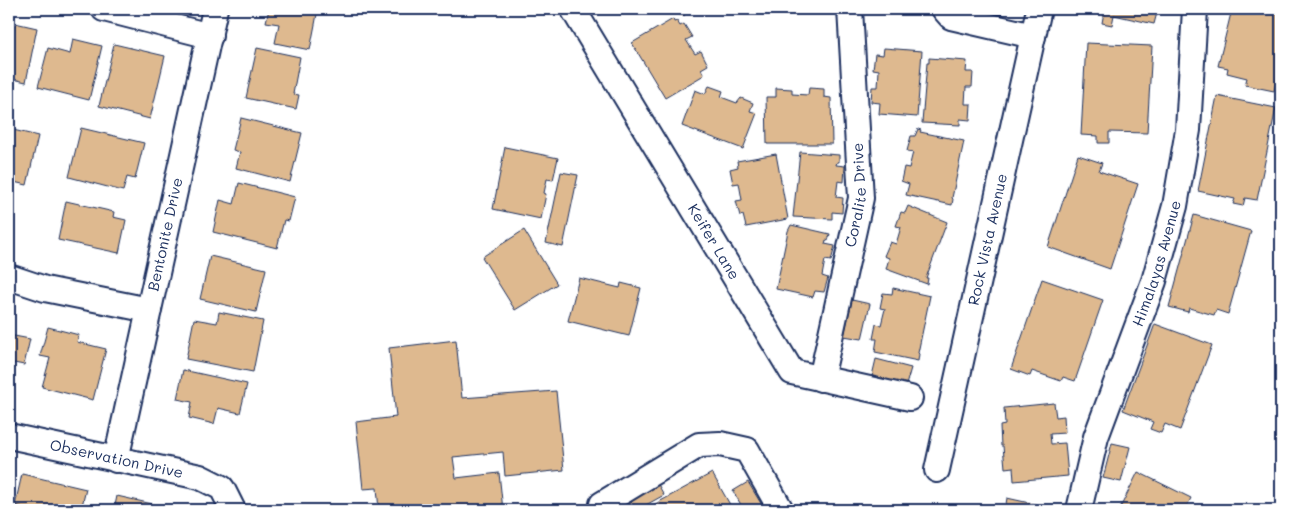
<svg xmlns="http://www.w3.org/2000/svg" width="1290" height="519" font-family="Mali,sans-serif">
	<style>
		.building { fill: #deb98f; stroke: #1b2f5e }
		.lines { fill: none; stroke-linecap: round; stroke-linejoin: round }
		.minor-casing { stroke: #1b2f5e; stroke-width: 28 }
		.minor { stroke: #fff; stroke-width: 24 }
		.labels { text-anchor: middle; stroke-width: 4.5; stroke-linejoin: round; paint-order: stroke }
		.street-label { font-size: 15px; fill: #1b2f5e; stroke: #fff }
	</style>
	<rect width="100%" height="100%" fill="#fff"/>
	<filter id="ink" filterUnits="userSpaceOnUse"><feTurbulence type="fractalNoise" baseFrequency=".02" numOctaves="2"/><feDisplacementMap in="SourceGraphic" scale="10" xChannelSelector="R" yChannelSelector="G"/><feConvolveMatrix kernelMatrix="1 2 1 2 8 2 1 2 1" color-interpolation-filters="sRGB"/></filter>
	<g filter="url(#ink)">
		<g class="building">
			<polygon points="269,9 318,9 310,50 275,43 279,24 266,22"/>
			<polygon points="661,9 696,9 694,12 686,10 684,16"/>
			<polygon points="1089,9 1158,9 1154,24 1114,15 1112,25 1102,23 1104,12"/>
			<polygon points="1232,9 1281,9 1281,61 1274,91 1245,85 1247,78 1227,73 1228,68 1218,66"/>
			<polygon points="673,19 674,22 677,21 680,26 684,24 692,37 686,40 695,54 701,51 708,65 701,69 704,75 665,98 632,43"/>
			<polygon points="15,23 37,28 26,82 9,78 9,34 13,35"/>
			<polygon points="73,39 102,46 89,100 38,87 48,48 70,54"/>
			<polygon points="1086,43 1152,46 1147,133 1109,132 1109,143 1098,143 1098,136 1081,135"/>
			<polygon points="114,44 165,56 150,119 99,106"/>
			<polygon points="257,48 300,57 293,94 299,95 296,109 246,98"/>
			<polygon points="884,48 922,51 917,117 879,114 880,103 871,102 872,87 878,87 879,70 873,69 875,54 883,55"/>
			<polygon points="929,58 967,61 966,72 973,72 972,87 966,87 965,104 971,104 970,120 960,119 960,125 922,123 927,63 929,63"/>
			<polygon points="709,86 723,91 721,97 737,103 741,98 753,103 750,111 757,113 743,149 682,126 695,90 705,94"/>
			<polygon points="776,88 792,89 792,94 808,95 809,88 824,89 824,97 831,98 832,144 767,144 766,97 776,97"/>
			<polygon points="1217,96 1276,108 1257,200 1245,198 1243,206 1233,204 1235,199 1198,191"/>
			<polygon points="241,118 302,133 290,182 236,168 240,152 233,150"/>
			<polygon points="81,128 144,143 135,179 127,177 123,191 69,177"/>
			<polygon points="9,129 38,136 27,185 9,181"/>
			<polygon points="918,129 921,130 920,132 964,141 952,198 953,199 952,205 906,195 909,184 901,181 904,167 909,168 913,152 907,151 911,136 915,136"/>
			<polygon points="505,147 558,158 553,180 547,179 544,193 546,194 541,219 493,209"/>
			<polygon points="800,152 839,155 839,162 837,162 836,165 845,166 844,182 838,181 836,197 843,198 842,213 832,212 832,219 793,217"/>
			<polygon points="776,154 788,219 746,227 743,215 740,216 736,201 742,200 739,183 733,184 730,169 738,167 737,161"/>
			<polygon points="1078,155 1102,163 1099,171 1138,184 1110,269 1048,247"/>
			<polygon points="561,172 578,175 563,247 546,243"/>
			<polygon points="239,183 295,197 289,221 284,220 277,248 213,232 220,200 234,204"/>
			<polygon points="66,201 114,212 113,217 126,220 119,253 58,240"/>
			<polygon points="908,206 947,222 926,278 928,278 927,284 886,269 889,258 884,256 890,242 896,244 901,227 896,226 901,212 905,213"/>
			<polygon points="1194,215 1251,231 1228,314 1216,310 1214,315 1189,308 1188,312 1169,307"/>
			<polygon points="791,225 830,234 828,241 826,240 825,244 835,246 831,261 825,260 822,276 828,278 824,292 815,291 813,297 776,289 788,231"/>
			<polygon points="524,230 557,284 515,310 482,257"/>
			<polygon points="210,256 266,269 256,312 200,299"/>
			<polygon points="579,278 620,288 621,283 641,288 629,336 568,321"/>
			<polygon points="1042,279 1103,300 1075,381 1063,377 1061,381 1032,371 1030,376 1011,369"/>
			<polygon points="893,288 930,296 918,353 919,354 918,361 875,352 877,339 873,339 876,324 881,325 885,309 880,308 883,293 892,294"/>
			<polygon points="852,300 870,304 862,339 844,336"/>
			<polygon points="219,312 263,321 253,372 186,359 194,319 217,323"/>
			<polygon points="1155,324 1212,345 1180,430 1165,424 1161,433 1150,429 1153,422 1123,410"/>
			<polygon points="48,327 79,335 77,342 106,349 93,400 42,387 50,358 40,356"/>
			<polygon points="9,335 30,339 24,365 14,363 9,389"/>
			<polygon points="456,340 462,398 556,391 564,470 505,476 503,452 453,457 456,478 499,473 503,510 379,510 377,488 363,489 356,422 396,417 389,348"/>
			<polygon points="876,359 911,368 906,385 872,376"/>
			<polygon points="183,370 247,384 240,413 218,408 214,424 189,418 192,402 177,399"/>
			<polygon points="1054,403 1056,417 1064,416 1065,433 1050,434 1051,444 1065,443 1068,476 1014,481 1013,467 1005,468 1003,446 1001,446 1000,426 1005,425 1004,408"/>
			<polygon points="1112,443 1130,447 1121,482 1103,478"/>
			<polygon points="1138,472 1191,498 1185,510 1119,510"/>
			<polygon points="712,473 733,510 647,510 646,509"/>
			<polygon points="22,474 86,489 81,510 21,510 22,507 15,505"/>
			<polygon points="655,479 664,495 637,510 631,510 623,497"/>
			<polygon points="748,482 765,510 744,510 733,491"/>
			<polygon points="117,496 179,510 114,510"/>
			<polygon points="1007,498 1043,506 1042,510 1005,510"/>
		</g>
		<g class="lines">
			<defs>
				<g id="minor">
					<polyline points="104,9 210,36"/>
					<path id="s1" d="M573 9 792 372 910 398"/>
					<polyline points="944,9 951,17 1033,36"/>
					<polyline points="9,277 45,289 149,310"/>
					<path id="s2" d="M821 379 861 198 850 9"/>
					<path id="s3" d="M9 436 200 477 222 488 233 510"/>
					<path id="s4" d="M116 460 215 9"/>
					<path id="s5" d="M937 470 1039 9"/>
					<polyline points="601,510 602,504 699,445 720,444 747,450 781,510"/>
					<path id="s6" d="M1079 510 1096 437 1154 281 1175 206 1188 130 1195 9"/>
				</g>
			</defs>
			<use href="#minor" class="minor-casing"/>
			<use href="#minor" class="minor"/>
		</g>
	</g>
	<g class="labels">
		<g class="street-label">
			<text dy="5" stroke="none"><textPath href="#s2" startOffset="188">Coralite Drive</textPath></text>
			<text dy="5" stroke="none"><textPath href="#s4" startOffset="231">Bentonite Drive</textPath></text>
			<text dy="5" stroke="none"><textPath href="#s5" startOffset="236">Rock Vista Avenue</textPath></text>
			<text dy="5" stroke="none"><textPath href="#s1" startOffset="272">Keifer Lane</textPath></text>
			<text dy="5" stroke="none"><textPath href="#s6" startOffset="259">Himalayas Avenue</textPath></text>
			<text dy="5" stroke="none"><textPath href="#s3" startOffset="110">Observation Drive</textPath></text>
		</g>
	</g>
	<rect width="1290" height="519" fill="none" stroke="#fff" stroke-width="30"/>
	<rect x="15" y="15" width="1260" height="489" fill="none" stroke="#1b2f5e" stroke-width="2" filter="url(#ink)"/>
</svg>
